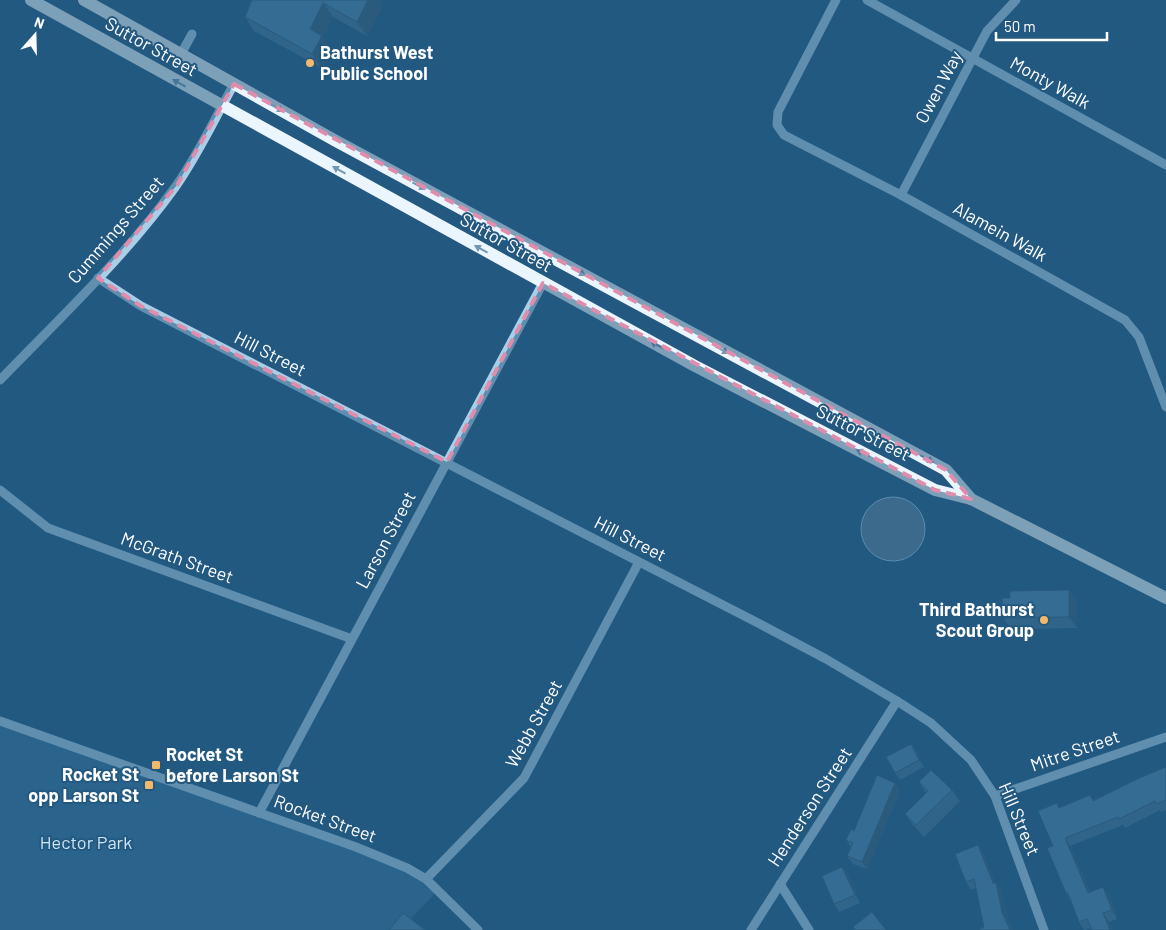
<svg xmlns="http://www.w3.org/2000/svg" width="1166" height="930" font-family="Barlow,sans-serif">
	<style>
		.green { fill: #33729c }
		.water { fill: #597f9b; stroke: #9dcbe8 }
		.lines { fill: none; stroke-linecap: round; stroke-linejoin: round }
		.minor { stroke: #a9cee7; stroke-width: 9 }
		.major { stroke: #ebf5fd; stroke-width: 12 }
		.wall { fill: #407192 }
		.shaded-wall { fill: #345c77 }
		.building { fill: #4b83aa; stroke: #345c77 }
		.oneway { fill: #7397b3 }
		.marked { fill: none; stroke: #e08cad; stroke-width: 4; stroke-dasharray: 10 6; stroke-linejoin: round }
		.poi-dot { fill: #f2b96c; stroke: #235981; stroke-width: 2 }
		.labels { text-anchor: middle; stroke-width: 4; stroke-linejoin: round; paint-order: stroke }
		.street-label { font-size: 18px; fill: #fff; stroke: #235981 }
		.poi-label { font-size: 18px; font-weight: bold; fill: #fff; stroke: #235981; text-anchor: start }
		.park-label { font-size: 18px; fill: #cde5f6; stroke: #235981 }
	</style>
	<rect width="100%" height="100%" fill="#235981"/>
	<polygon class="green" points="0,721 381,857 438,890 400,930 0,930"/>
	<circle class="water" cx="893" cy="529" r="32"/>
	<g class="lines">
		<g class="minor">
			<polyline points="836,0 778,112 777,125 784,135 901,195 1125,320 1139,337 1166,407"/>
			<polyline points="867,0 1166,165"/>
			<polyline points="181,54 192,34"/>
			<polyline points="901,195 987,31 1016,0"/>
			<polyline points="98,278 141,306 760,624 826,659 897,701 931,723 971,760 995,796 1044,930"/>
			<path d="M0 380C60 318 125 257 176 186 198 155 215 118 234 84"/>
			<polyline points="0,490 48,528 352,639"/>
			<polyline points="0,721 356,847 407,868 426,879 478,930"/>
			<polyline points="995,796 1166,737"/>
			<polyline points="259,813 543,283"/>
			<polyline points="426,879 524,778 639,562"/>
			<polyline points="780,884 809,930"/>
			<polyline points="751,930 897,701"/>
		</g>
		<g class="major">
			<polyline points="31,0 695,366 935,490 971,499 1166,598"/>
			<polyline points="84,0 336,141 946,470 971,499"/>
		</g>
	</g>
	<g class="wall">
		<polygon points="252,0 380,0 383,4 367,36 333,17 323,37 331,50 322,68 254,31 245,17"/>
		<polygon points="1069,590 1077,601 1077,628 1011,629 1003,618 1010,598"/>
		<polygon points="911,744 916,751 924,767 900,780 895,773"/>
		<polygon points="1166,767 1166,810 1162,812 1160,810 1125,828 1123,825 1070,846 1090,892 1103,887 1109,895 1117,919 1109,922 1112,930 1092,930 1091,928 1084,930 1079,922 1071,901 1066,893 1053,846 1060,807 1094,800"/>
		<polygon points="919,782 952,790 960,801 924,837 913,825 905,814 926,793"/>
		<polygon points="895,783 900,791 867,869 853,864 847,856 851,847 846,840"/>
		<polygon points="983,853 995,883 1001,890 1008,919 1012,930 980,930 984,927 976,888 971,890 966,882"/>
		<polygon points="842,867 848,874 860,903 839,912 834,904"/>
	</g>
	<g class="shaded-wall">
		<polygon points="368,0 380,0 383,4 367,36 357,22"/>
		<polygon points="323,3 333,17 323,37 331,50 322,68 312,54 310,29"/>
		<polygon points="1069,590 1077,601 1077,628 1069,617"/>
		<polygon points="911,744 916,751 924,767 919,760"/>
		<polygon points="895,783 900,791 867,869 862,862"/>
		<polygon points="1065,838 1070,846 1093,901 1088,893"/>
		<polygon points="978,845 983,853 997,888 996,883 1001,890 1008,919 1012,930 1010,930 1002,912 993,883"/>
		<polygon points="842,867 848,874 860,903 855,895"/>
		<polygon points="1103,887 1109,895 1117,919 1112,910"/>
		<polygon points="1103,913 1109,922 1112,930 1110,930"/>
	</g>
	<g class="building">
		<polygon points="252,0 368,0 357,22 323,3 310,29 322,36 312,54 245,17"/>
		<polygon points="1069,590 1069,617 1003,618 1002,598 1010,598 1010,591"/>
		<polygon points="911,744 919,760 895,773 886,757"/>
		<polygon points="1166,767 1166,800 1156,804 1155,801 1119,819 1118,817 1065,838 1088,893 1103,887 1112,910 1103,913 1110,930 1092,930 1087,919 1079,922 1068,893 1066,893 1047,848 1053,846 1038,811 1057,803 1059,808 1090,795 1093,801 1137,779"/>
		<polygon points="931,770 952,790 916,825 905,814 928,791 919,782"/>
		<polygon points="877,775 895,783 862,862 847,856 853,843 846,840 851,829 854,831"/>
		<polygon points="978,845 993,883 996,883 1002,912 1010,930 980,930 980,929 984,927 974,879 966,882 955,854"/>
		<polygon points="842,867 855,895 834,904 822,876"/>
		<polygon points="872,912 886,930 856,930 853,927"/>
		<polygon points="403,913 425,930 389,930"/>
	</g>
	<defs><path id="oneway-solid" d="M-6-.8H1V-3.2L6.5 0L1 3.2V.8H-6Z" transform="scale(1.25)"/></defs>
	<g class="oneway">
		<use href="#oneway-solid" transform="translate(179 83) rotate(-151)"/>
		<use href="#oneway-solid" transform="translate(277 108) rotate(29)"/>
		<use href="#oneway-solid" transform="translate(339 170) rotate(-151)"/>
		<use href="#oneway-solid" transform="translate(419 186) rotate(28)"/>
		<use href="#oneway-solid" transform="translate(481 249) rotate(-151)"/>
		<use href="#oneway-solid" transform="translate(579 272) rotate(29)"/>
		<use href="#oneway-solid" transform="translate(657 345) rotate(-151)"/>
		<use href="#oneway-solid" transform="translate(722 350) rotate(29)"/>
		<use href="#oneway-solid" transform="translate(863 453) rotate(-153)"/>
		<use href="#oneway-solid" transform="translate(927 459) rotate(28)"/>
	</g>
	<path d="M0 0H1166V930H0ZM234 84 946 470 971 499 935 490 543 283 447 462 141 306 98 278 177 185Z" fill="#235981" fill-opacity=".55" fill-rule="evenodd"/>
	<path class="marked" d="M234 84 946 470 971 499 935 490 543 283 447 462 141 306 98 278 177 185Z"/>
	<g class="poi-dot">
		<circle cx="310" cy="63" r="5"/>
		<circle cx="1044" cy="620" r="5"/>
		<rect x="151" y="760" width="10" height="10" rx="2.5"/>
		<rect x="144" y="780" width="10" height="10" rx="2.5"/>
	</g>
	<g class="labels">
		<g class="street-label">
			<text transform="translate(151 47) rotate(29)" y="6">Suttor Street</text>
			<text transform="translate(1050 83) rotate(29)" y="6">Monty Walk</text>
			<text transform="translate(939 87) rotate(-62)" y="6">Owen Way</text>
			<text transform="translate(116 230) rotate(-49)" y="6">Cummings Street</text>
			<text transform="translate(1000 232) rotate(29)" y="6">Alamein Walk</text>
			<text transform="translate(506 243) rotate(29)" y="6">Suttor Street</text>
			<text transform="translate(270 354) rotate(27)" y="6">Hill Street</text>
			<text transform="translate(863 433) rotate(27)" y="6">Suttor Street</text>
			<text transform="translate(630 539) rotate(27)" y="6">Hill Street</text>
			<text transform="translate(386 540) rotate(-62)" y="6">Larson Street</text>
			<text transform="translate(177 558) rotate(20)" y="6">McGrath Street</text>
			<text transform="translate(534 724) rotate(-61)" y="6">Webb Street</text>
			<text transform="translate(1075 751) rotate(-19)" y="6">Mitre Street</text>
			<text transform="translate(810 807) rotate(-57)" y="6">Henderson Street</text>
			<text transform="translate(325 819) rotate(20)" y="6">Rocket Street</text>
			<text transform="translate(1019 819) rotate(67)" y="6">Hill Street</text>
		</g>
		<g class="poi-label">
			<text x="320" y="59">Bathurst West<tspan x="320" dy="21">Public School</tspan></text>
			<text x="1034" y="616" text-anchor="end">Third Bathurst<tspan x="1034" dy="21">Scout Group</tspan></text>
			<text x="166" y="761">Rocket St<tspan x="166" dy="21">before Larson St</tspan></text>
			<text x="139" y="781" text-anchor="end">Rocket St<tspan x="139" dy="21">opp Larson St</tspan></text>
		</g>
		<g class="park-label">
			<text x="86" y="849">Hector Park</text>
		</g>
	</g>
	<g transform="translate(35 35) rotate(20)" stroke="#235981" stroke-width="4" paint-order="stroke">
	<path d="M0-4L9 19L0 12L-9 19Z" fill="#ffffff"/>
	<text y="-8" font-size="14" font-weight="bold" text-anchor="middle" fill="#ffffff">N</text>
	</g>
	<path d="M996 32v8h111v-8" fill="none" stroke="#ffffff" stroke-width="2.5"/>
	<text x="1004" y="32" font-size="15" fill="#ffffff" stroke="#235981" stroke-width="4" paint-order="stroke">50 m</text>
</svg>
